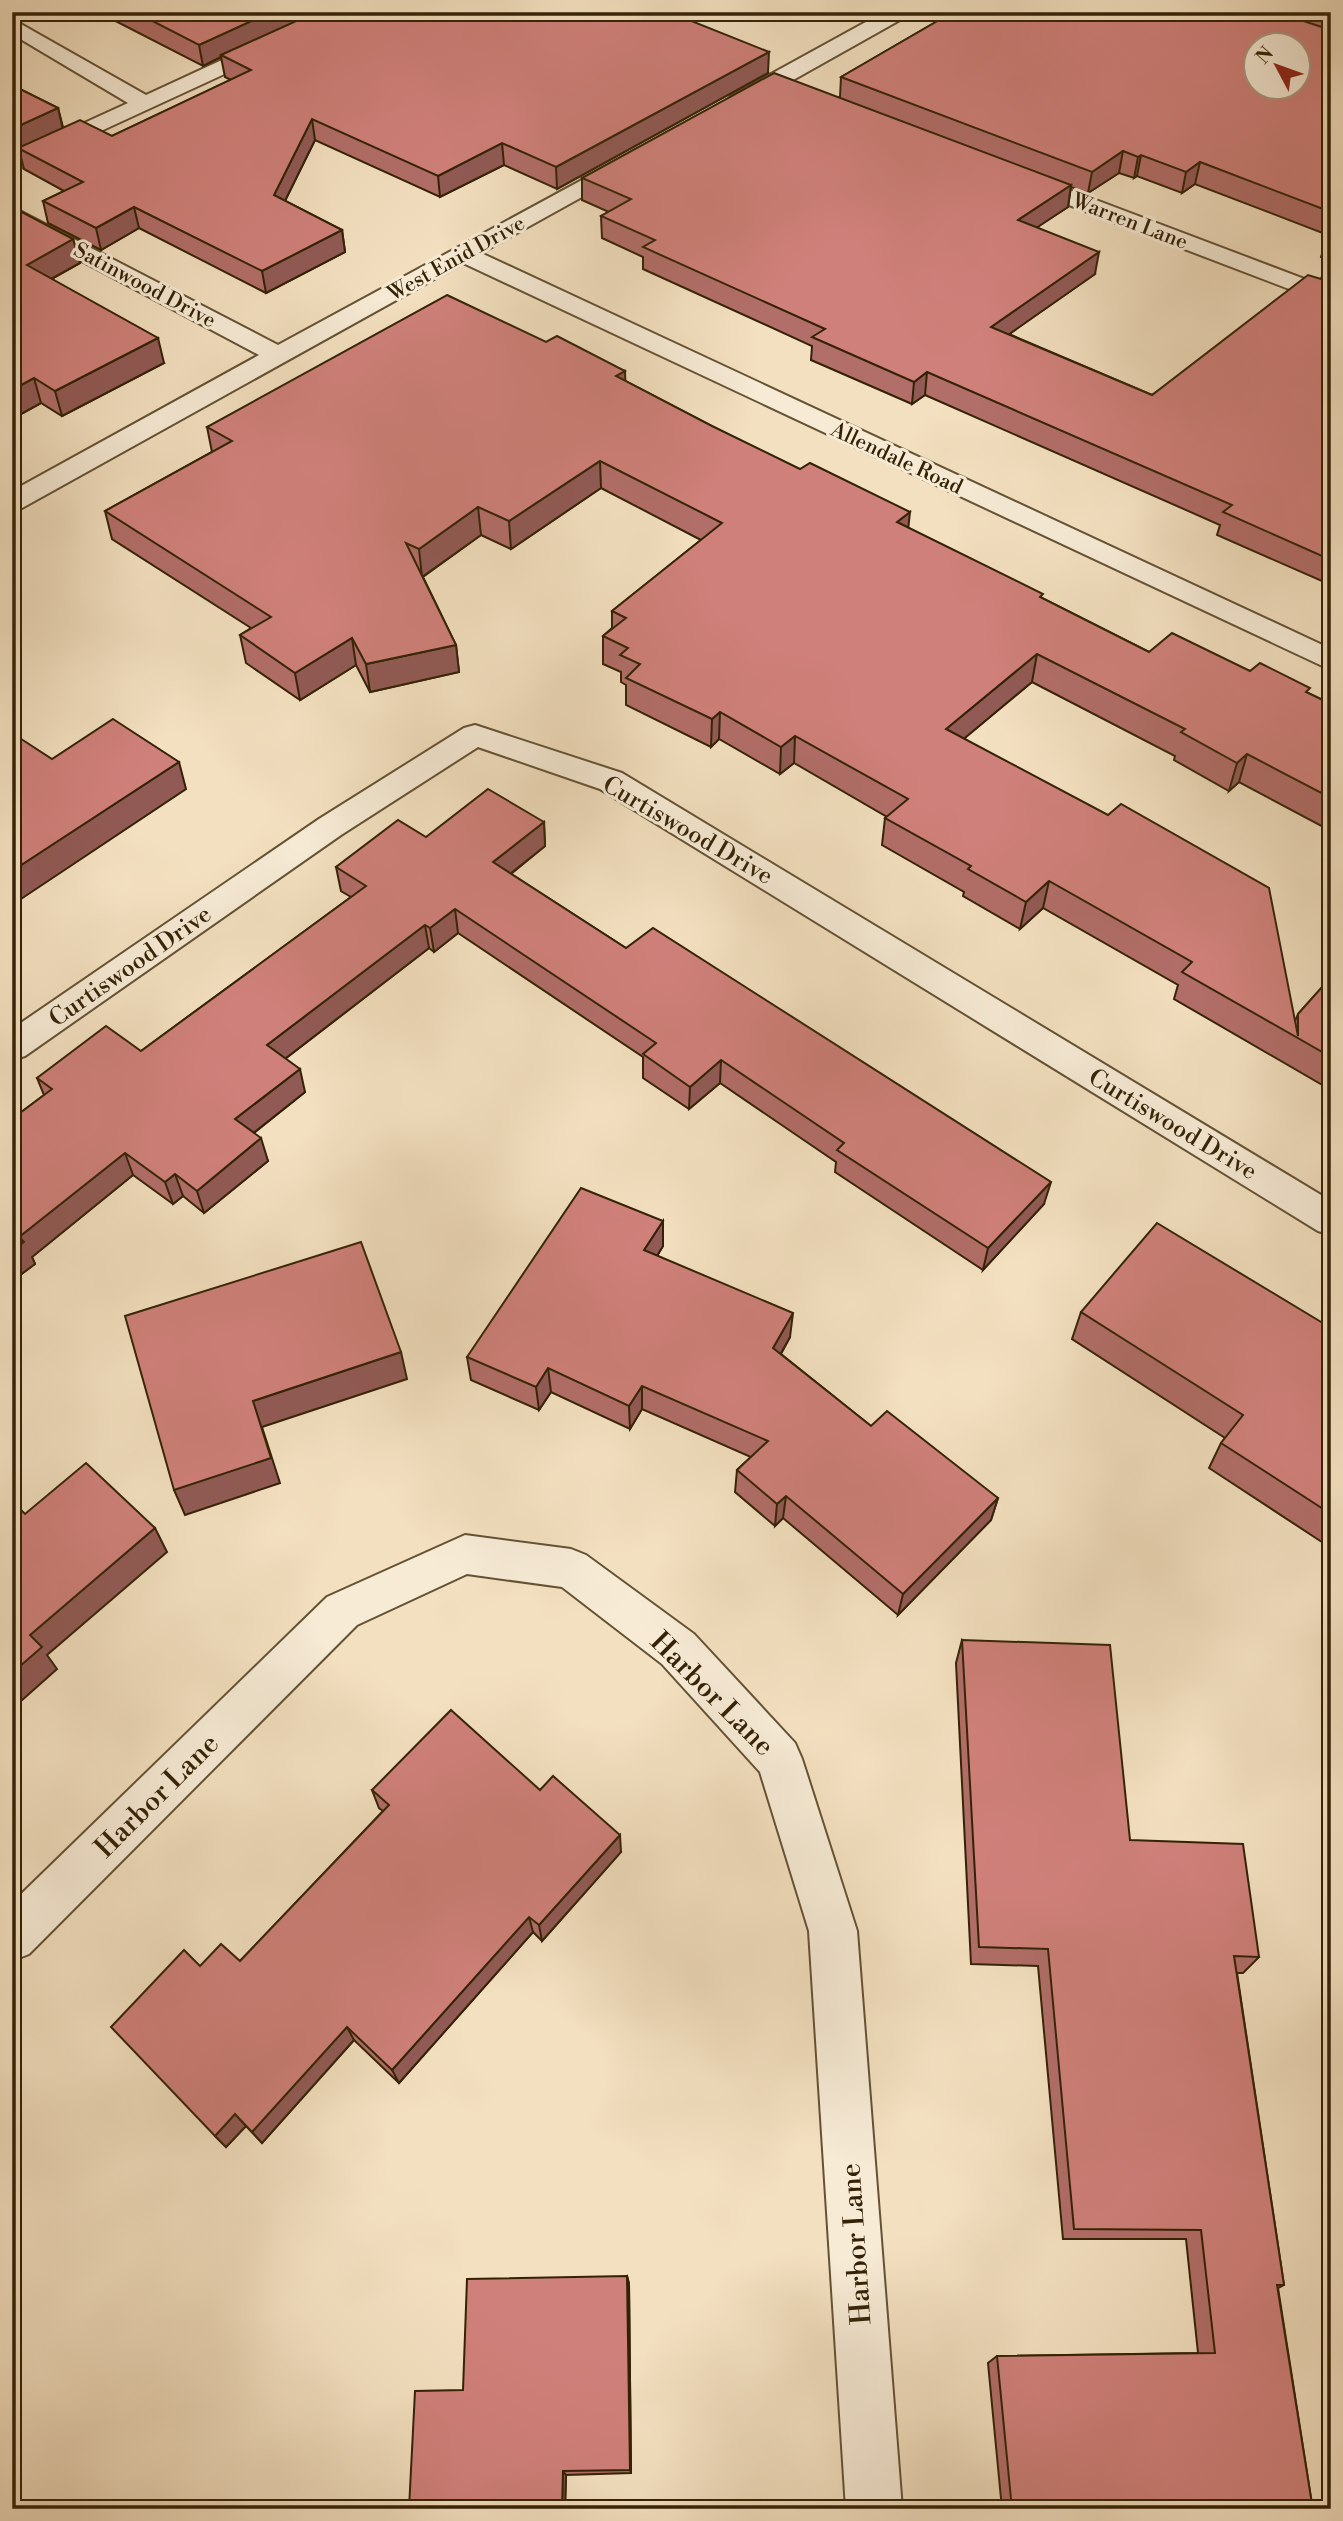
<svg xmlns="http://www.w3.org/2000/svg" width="1343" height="2521" font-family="'Libre Bodoni',serif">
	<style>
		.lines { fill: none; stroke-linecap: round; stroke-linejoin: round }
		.minor-casing { stroke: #645234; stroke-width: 4 }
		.minor { fill: #f7ebd6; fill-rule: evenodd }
		.wall { fill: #b26e69; stroke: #342206; stroke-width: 2; fill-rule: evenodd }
		.shaded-wall { fill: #915a55; stroke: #342206; stroke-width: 2 }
		.building { fill: #cf807a; stroke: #342206; stroke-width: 2; fill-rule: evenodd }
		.labels { text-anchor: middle; stroke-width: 6; stroke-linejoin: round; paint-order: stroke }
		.far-street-label { font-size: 21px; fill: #342206; stroke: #f7ebd6 }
		.street-label { font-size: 24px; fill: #342206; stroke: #f7ebd6 }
		.near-street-label { font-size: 28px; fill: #342206; stroke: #f7ebd6 }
	</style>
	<rect width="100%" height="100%" fill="#f3e0c0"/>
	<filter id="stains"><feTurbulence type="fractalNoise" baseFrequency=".00286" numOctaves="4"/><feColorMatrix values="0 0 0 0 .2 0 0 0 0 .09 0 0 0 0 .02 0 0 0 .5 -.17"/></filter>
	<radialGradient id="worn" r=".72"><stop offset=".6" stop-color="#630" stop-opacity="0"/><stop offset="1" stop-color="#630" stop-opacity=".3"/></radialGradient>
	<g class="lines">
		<defs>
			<g id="minor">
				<polygon points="326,12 353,12 350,16 12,172 12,156 128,103 12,34 12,19 146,95"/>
				<polygon points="884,12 910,12 907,16 747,106 731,106 728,101 731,96"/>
				<polygon points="628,155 636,157 639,162 636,167 481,253 1331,649 1331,670 463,263 22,508 12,510 12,491 259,355 12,224 12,207 278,345"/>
				<polygon points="1022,172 1331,289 1331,305 1014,184 1010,179 1014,174"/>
				<polygon points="475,725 622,773 1331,1201 1331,1235 1318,1231 600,789 478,747 341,835 25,1056 12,1060 12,1029 319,819 464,728"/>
				<polygon points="465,1535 571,1549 586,1555 694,1634 795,1743 802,1759 857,1931 902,2509 846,2509 809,1931 760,1772 662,1664 562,1587 467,1574 357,1625 29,1954 12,1961 12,1903 327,1597"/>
			</g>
		</defs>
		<use href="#minor" class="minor-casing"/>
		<use href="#minor" class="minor"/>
	</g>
	<g class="wall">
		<polygon points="98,12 669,12 768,73 557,189 504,165 440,197 315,140 285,201 342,230 345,252 266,293 139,228 101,250 48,223 43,201 64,191 24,169 19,150 12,153 12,85 58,108 63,127 112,136 231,80 225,77 221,57 203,66"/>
		<path d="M953 12H1331V585L1217 535 1220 525 925 395 912 404 811 360 812 346 643 269V257L602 238 601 216 609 212 582 200V178L840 97 841 77ZM1119 173 1134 178 1137 176 1182 193 1195 184 1328 235 1321 257 1327 260 1321 279 1152 395 1009 334 1095 274 1037 227 1068 207 1071 187 1088 193Z"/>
		<polygon points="12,213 73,239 80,263 52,279 164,363 62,416 41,403 12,419"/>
		<polygon points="546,342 625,371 625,381 1042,598 1149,652 1250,671 1308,693 1331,704 1331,831 1239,782 1229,791 1174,760 1175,756 1032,682 964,738 1295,1021 1298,1014 1331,977 1331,1090 1174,999 1178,985 1043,908 1020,929 963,896 964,892 882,845 885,818 887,817 794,763 780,774 719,739 711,747 626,705 626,685 621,682 621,672 603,664 603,636 612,628 612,611 701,540 601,488 511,549 481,535 423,577 456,645 459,672 370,692 356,665 300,700 246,663 240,635 251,628 112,539 105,511 212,452 207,427"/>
		<polygon points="544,822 545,846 511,874 626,948 1044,1204 983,1270 835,1172 836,1162 720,1083 689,1109 643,1078 643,1057 458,933 434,952 429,948 285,1059 305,1092 254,1133 268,1161 204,1213 183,1196 173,1204 133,1175 32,1257 35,1264 12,1281 12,1119 44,1095 37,1078 141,1051 351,897 341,891 336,867 426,837"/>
		<polygon points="1331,838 1331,865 1322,860"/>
		<polygon points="663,1221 663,1246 657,1256 790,1337 781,1354 871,1426 998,1498 991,1520 898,1615 783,1518 775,1526 735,1492 737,1470 751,1457 642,1409 630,1429 551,1392 539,1410 471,1380 467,1357"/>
		<polygon points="1081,1312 1331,1328 1331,1548 1209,1468 1221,1443 1225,1438 1072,1339"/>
		<polygon points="962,1640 1130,1840 1259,1957 1243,1973 1237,1973 1284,2285 1278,2288 1312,2504 1293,2506 1221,2507 1221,2509 1002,2509 988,2363 997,2356 1198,2353 1186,2239 1063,2239 1038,1966 971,1964 956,1663"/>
		<polygon points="372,1790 540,1790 621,1852 542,1941 533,1932 399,2083 354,2040 262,2143 246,2126 226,2147 215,2136 200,1966 240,1961 383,1811 379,1808"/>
		<polygon points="627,2276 629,2284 631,2473 566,2475 565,2509 409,2509 463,2390"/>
	</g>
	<g class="shaded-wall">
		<polygon points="271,12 319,12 221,55 221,57 203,66 199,45"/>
		<polygon points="769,52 768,73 557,189 556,167"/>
		<polygon points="58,108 63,130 18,148 19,150 12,153 12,129"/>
		<polygon points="312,119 315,140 277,217 274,195"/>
		<polygon points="502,143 504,165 440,197 438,176"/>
		<polygon points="1123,151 1119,173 1088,193 1092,172"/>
		<polygon points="1141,155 1137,176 1134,178 1138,157"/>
		<polygon points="1200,162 1195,184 1182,193 1186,172"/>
		<polygon points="1071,185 1068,207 1015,242 1018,220"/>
		<polygon points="134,207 139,228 101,250 96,228"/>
		<polygon points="342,230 345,252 266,293 262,271"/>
		<polygon points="73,239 80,263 33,289 27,265"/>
		<polygon points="1099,252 1095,274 988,349 991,327"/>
		<polygon points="158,338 164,363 62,416 55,391"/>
		<polygon points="625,371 626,398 616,376"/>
		<polygon points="927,372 925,395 912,404 914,382"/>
		<polygon points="34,378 41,403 12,419 12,390"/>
		<polygon points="600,461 601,488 511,549 509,521"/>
		<polygon points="478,507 481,535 422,577 419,549"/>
		<polygon points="910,512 907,540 897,522"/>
		<polygon points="352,638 356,665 300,700 295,673"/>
		<polygon points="456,645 459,672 370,692 366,664"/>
		<polygon points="1037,654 1032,682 942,757 946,729"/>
		<polygon points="720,712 719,739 711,747 712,719"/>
		<polygon points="795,736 794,763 780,774 781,747"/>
		<polygon points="1247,754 1239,782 1229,791 1237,763"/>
		<polygon points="179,762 186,789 12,905 12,871"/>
		<polygon points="544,822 545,846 495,886 493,862"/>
		<polygon points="1049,881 1043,908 1020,929 1026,902"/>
		<polygon points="455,909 458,933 434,952 430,928"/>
		<polygon points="425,925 429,948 273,1068 267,1045"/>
		<polygon points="721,1060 720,1083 689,1109 690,1087"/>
		<polygon points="300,1069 305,1092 242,1142 235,1119"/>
		<polygon points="261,1138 268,1161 204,1213 197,1191"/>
		<polygon points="125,1153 133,1175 32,1257 35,1264 12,1281 12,1251 19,1237"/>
		<polygon points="175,1174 183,1196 173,1204 165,1182"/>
		<polygon points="1051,1182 1044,1204 983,1270 988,1248"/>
		<polygon points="663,1221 663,1246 645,1275 644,1250"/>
		<polygon points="793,1313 790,1337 771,1371 773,1348"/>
		<polygon points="401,1352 407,1379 262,1427 280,1483 185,1515 174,1490 253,1401"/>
		<polygon points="548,1368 551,1392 539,1410 536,1387"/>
		<polygon points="642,1386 642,1409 630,1429 629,1406"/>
		<polygon points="786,1496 783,1518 775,1526 777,1504"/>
		<polygon points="998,1498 991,1520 898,1615 903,1594"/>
		<polygon points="155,1528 167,1552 47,1655 57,1669 12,1709 12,1673 30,1635"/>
		<polygon points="620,1835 621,1852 542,1941 539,1925"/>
		<polygon points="529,1917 533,1932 399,2083 392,2070"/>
		<polygon points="347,2027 354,2040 262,2143 252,2132"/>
		<polygon points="235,2114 246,2126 226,2147 215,2136"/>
		<polygon points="627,2276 629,2284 631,2473 630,2470"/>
		<polygon points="563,2471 566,2475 565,2509 562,2509"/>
	</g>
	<g class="building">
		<polygon points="135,12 271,12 199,45"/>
		<polygon points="316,12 669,12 769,52 556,167 502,143 438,176 312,119 274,195 342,230 262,271 134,207 96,228 43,201 83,182 18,148 80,120 112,136 251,70 221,55"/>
		<path d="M953 12H1276L1331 30V212L1200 162 1186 172 1141 155 1138 157 1123 151 1092 172 841 77ZM1256 46H1298V88H1256Z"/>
		<polygon points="774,73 1071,185 1018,220 1099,252 991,327 1152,395 1308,275 1331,282 1331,560 1223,512 1232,505 927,372 914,382 812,337 825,329 643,247 655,240 601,216 631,199 582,178"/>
		<polygon points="12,85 58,108 12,129"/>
		<polygon points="18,210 73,239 27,265 158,338 55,391 34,378 12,390 12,213"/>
		<polygon points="447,295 546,342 557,336 625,371 616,376 712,426 800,469 810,463 910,512 897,522 1043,594 1040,597 1149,652 1172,633 1250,671 1260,663 1310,688 1306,692 1331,704 1331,798 1247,754 1237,763 1181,732 1185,729 1037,654 946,729 1108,815 1121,804 1269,888 1298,1036 1298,1014 1331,977 1331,1057 1182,972 1192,962 1049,881 1026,902 968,869 971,866 885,818 908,799 795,736 781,747 720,712 712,719 626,678 640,664 620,655 628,648 603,636 626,618 612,611 722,523 600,461 509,521 478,507 419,549 406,543 456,645 366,664 352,638 295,673 240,635 271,617 105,511 232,441 207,427"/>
		<polygon points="113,719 179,762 12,871 12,733 52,759"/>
		<polygon points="488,789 544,822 493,862 626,948 653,928 1051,1182 988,1248 837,1150 844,1143 721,1060 690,1087 643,1054 656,1043 455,909 430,928 425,925 267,1045 300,1069 235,1119 261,1138 197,1191 175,1174 165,1182 125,1153 19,1237 24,1242 12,1251 12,1119 52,1089 37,1078 106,1026 141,1051 366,886 336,867 398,820 426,837"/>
		<polygon points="581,1188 663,1221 644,1250 793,1313 773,1348 871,1426 887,1411 998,1498 903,1594 786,1496 777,1504 737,1470 768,1441 642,1386 629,1406 548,1368 536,1387 467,1357"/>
		<polygon points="1157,1223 1331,1328 1331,1514 1221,1443 1243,1415 1081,1312"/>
		<polygon points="361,1242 401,1352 253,1401 271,1458 174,1490 125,1316"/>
		<polygon points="86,1463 155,1528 30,1635 42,1647 12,1673 12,1501 25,1514"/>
		<polygon points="962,1640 1110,1645 1130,1840 1243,1844 1259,1957 1234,1956 1284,2285 1277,2285 1312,2504 1220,2505 1221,2509 1012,2509 997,2356 1215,2353 1201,2230 1074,2229 1048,1949 979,1947"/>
		<polygon points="451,1710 540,1790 553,1776 620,1835 539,1925 529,1917 392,2070 347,2027 252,2132 235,2114 215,2136 111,2027 184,1950 200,1966 221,1944 240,1961 389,1805 372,1790"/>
		<polygon points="627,2276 630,2470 563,2471 562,2509 409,2509 415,2391 463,2390 467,2279"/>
	</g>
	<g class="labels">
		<g class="far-street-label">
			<text transform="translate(1130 221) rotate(21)" y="7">Warren Lane</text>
			<text transform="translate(456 258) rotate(-29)" y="7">West Enid Drive</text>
			<text transform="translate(145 285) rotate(28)" y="7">Satinwood Drive</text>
			<text transform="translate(897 458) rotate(25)" y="7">Allendale Road</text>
		</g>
		<g class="street-label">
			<text transform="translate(688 830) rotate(30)" y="8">Curtiswood Drive</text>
			<text transform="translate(130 966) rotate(-35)" y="8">Curtiswood Drive</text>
			<text transform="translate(1173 1124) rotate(31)" y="8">Curtiswood Drive</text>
		</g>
		<g class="near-street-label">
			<text transform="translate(713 1693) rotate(45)" y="10">Harbor Lane</text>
			<text transform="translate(156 1795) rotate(-45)" y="10">Harbor Lane</text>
			<text transform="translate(855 2244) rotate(-94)" y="10">Harbor Lane</text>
		</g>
	</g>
	<rect width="1343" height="2521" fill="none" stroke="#f3e0c0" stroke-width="42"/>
	<rect x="14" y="14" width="1315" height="2493" fill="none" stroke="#342206" stroke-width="3.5"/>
	<rect x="21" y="21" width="1301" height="2479" fill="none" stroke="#342206" stroke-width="2"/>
	<g transform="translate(1277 66) rotate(311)"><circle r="33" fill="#f7ebd6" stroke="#a99b83" stroke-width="2"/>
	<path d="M0-5L12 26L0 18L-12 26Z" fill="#8f2418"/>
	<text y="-10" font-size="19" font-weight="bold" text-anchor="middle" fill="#342206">N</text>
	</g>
	<rect width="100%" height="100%" filter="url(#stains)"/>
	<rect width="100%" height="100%" fill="url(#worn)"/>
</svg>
